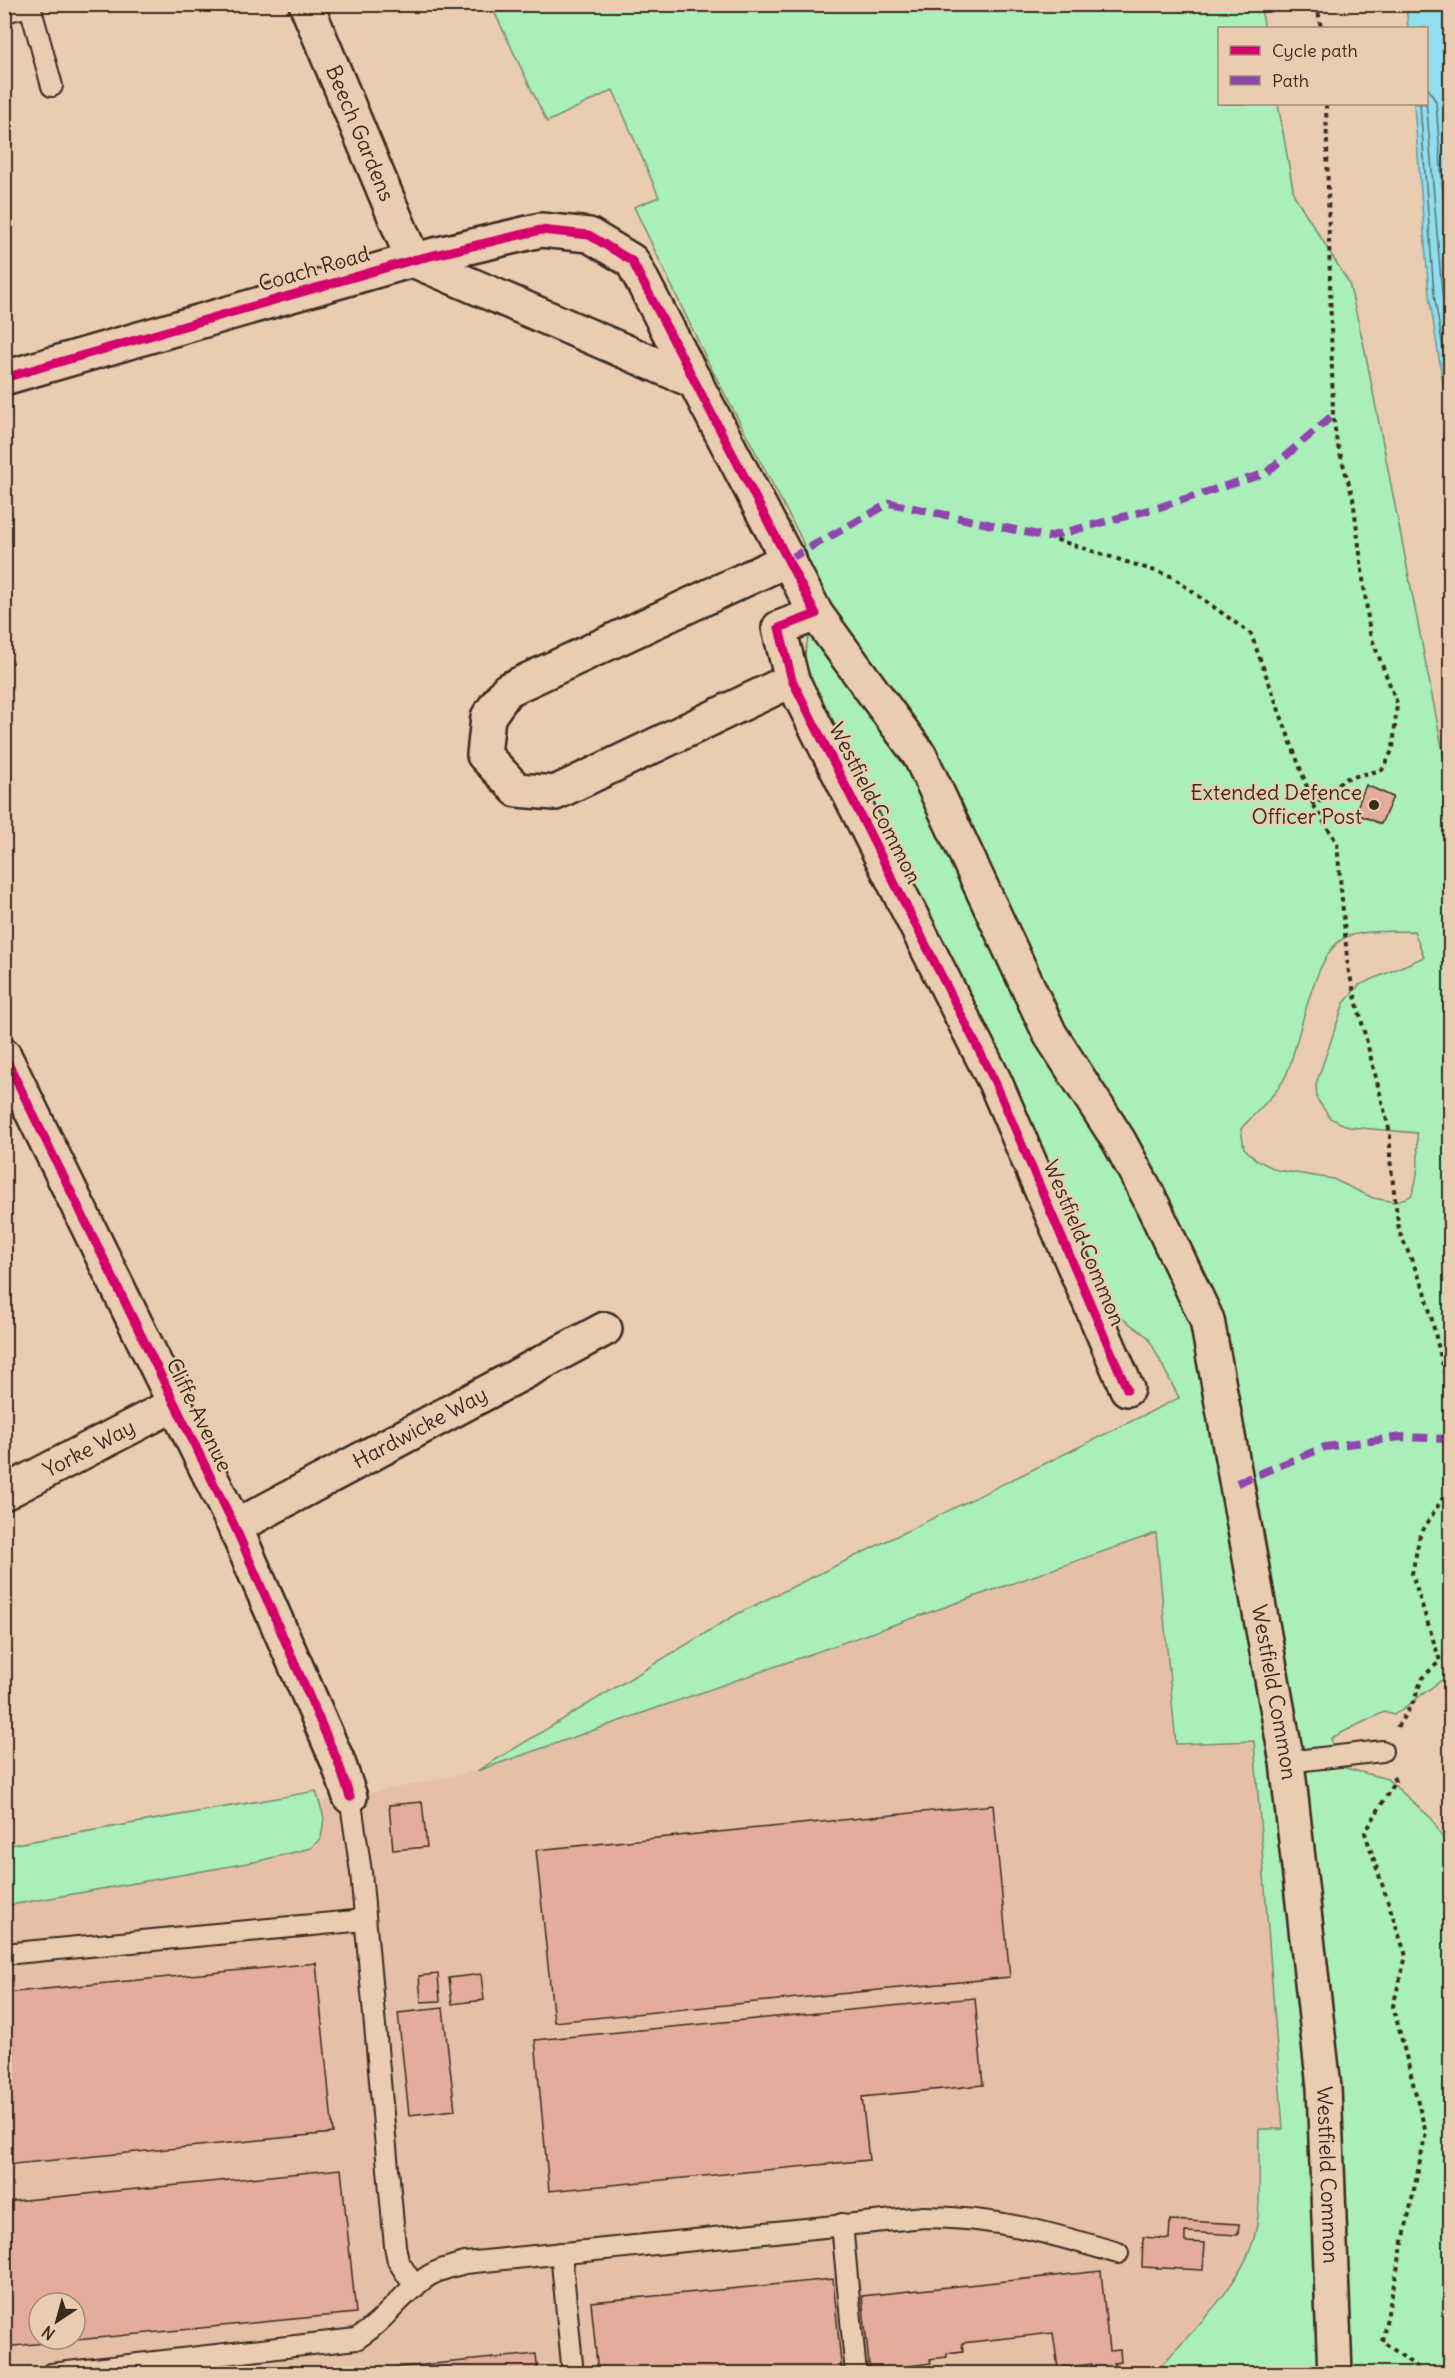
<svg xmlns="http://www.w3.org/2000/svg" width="1455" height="2378" font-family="Delius,sans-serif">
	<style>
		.built { fill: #e5c0a7; fill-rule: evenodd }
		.green { fill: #aaefba; stroke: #728c6c; stroke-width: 1.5; fill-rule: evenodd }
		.water { fill: #90deee; stroke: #6e969b; stroke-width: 1.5 }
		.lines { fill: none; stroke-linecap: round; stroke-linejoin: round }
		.shore { stroke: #5d7271; stroke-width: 1.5 }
		.building { fill: #e4ad9b; stroke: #3b2a1e; stroke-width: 1.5; fill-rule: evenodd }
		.lane-casing { stroke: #3b2a1e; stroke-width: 24 }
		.street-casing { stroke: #3b2a1e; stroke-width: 38 }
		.path { stroke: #3b2a1e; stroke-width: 4; stroke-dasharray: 4.5 4.5; stroke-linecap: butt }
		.lane { stroke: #eacdb1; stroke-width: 20 }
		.street { stroke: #eacdb1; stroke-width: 33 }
		.quiet { stroke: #8e44ad; stroke-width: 8; stroke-dasharray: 15 8; stroke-linecap: butt }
		.cycleway-casing { stroke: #eacdb1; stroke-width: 13 }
		.cycleway { stroke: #d6006c; stroke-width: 9 }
		.poi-dot { fill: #3b2a1e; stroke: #eacdb1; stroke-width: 2 }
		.labels { text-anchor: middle; stroke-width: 4.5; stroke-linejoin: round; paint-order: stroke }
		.street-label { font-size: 21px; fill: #3b2a1e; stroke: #eacdb1 }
		.poi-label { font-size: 21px; fill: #3b2a1e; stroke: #eacdb1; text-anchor: end }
	</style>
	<rect width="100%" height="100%" fill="#eacdb1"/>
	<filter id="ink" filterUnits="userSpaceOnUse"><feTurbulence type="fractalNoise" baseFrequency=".0167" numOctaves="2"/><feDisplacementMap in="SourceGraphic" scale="12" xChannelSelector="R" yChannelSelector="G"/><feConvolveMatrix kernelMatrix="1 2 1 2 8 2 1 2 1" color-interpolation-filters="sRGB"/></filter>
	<g filter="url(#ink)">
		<path class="built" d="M1156 1533 1254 1741 1283 2129H1259L1256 2231 1240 2271 1228 2289 1155 2373 5 2374V1860L350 1797 477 1771ZM39 2303H75V2339H39Z"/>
		<g class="green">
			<path d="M491 5H1260L1265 28H1220V104H1278L1294 195 1349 283 1364 346 1450 788V1674L1394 1715 1384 1712 1331 1738 1338 1766 1387 1779 1432 1819 1450 1852V2373H1155C1189 2333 1243 2286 1255 2234 1262 2208 1258 2157 1259 2129H1283L1254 1741 1176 1744 1156 1533 477 1771 737 1614 1179 1398 1148 1337 1101 1303 806 679C800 653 812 623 823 599L801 538 709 364 634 207 659 197 613 90 547 122ZM1414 931 1424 957 1359 985 1344 1003 1316 1084 1317 1099 1330 1118 1349 1127 1417 1133C1418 1156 1420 1175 1411 1196L1395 1202 1373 1198 1333 1179 1277 1170 1255 1159 1244 1148 1241 1129C1255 1112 1279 1093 1287 1073 1300 1041 1313 951 1346 937 1366 929 1392 932 1414 931Z"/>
			<polygon points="316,1791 324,1818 321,1838 311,1848 259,1861 5,1906 5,1846"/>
		</g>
		<polygon class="water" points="1406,5 1450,5 1450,428 1429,295 1414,104 1426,104 1426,28 1408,28"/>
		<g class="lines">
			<g class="shore">
				<polyline points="1426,85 1436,102 1450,287"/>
				<polyline points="1426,99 1442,293 1450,345"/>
				<polyline points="1420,104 1434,294 1450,391"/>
			</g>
		</g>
		<g class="building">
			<polygon points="1366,785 1393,797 1381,824 1355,813"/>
			<polygon points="422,1802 427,1847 393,1850 389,1805"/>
			<polygon points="993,1805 1010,1977 554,2022 536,1850"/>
			<polygon points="316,1963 333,2133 4,2165 4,1993"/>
			<polygon points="438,1974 440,2001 421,2002 419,1976"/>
			<polygon points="481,1974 484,2000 452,2004 449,1978"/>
			<polygon points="975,1998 983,2085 862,2097 869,2160 549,2191 535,2040"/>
			<polygon points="443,2008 455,2110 409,2115 398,2013"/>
			<path d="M341 2169 356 2313 4 2347V2202ZM39 2303H75V2339H39Z"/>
			<polygon points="1170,2220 1239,2224 1238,2235 1185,2232 1185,2242 1205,2243 1203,2270 1142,2267 1143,2237 1169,2239"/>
			<polygon points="1101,2271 1109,2351 1120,2350 1121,2362 1114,2363 1116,2374 1093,2374 1092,2364 1058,2368 1053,2333 962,2343 963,2351 947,2353 947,2357 930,2359 931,2363 910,2366 911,2373 870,2374 862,2296"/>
			<polygon points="833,2279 842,2374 598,2374 591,2302"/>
			<polygon points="536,2354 538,2374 331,2374"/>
		</g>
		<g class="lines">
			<defs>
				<g id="lane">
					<polyline points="4,12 30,6 52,86"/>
					<polyline points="1287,1762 1382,1751"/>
					<polyline points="350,1797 361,1872 395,2246 398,2261 415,2287"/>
					<polyline points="4,1954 365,1920"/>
					<polyline points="842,2224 856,2374"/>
					<polyline points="561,2253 573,2374"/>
					<path d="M51 2374 356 2339C385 2322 402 2292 430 2275 441 2269 453 2266 465 2263L924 2217C996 2217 1050 2233 1118 2253"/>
				</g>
				<g id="street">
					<path id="s1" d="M306 4 413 260 696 382"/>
					<polyline points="4,378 413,260 541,230 589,235 632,261 816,614 779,628 792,680 995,1082 1127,1389"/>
					<polyline points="789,559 507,690 488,717 484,755 517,790 555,793 792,680"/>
					<path id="s2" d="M816 614 920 756 1050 1034 1119 1141 1148 1195 1207 1320 1287 1762 1324 2087 1335 2374"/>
					<polyline points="4,1055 235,1527 338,1762 350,1797"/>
					<path id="s3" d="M4 1493 173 1405"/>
					<path id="s4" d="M235 1527 605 1329"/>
				</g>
			</defs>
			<use href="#lane" class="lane-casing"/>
			<use href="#street" class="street-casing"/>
			<g class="path">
				<polyline points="1317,4 1321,28"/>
				<polyline points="1326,104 1333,415 1337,443 1353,498 1370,634 1397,703 1393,749 1382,770 1344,779 1314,806 1337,843 1348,968 1390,1133 1390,1159 1399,1231 1425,1291 1450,1396"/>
				<polyline points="1048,537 1171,576 1251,634 1314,806"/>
				<polyline points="1397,1727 1414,1701 1422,1678 1440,1661 1412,1574 1420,1535 1450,1486"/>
				<polyline points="1393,1777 1395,1781 1365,1833 1406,1956 1393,2006 1426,2133 1382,2341 1426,2374"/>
			</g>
			<use href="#lane" class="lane"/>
			<use href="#street" class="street"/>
			<g class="quiet">
				<polyline points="789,559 890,503 1048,537 1160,507 1266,473 1333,415"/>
				<polyline points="1237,1483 1325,1447 1401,1437 1450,1439"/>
			</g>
			<defs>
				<g id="cycleway">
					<polyline points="4,378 413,260 541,230 589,235 632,261 816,614 779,628 792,680 995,1082 1127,1389"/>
					<polyline points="4,1055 235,1527 338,1762 350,1797"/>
				</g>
			</defs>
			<use href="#cycleway" class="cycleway-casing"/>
			<use href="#cycleway" class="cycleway"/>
		</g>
	</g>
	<circle class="poi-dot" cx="1374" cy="805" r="6"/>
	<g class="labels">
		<g class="street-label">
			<text dy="7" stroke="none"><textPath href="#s1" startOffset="140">Beech Gardens</textPath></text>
			<text transform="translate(314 269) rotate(-16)" y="7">Coach Road</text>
			<text transform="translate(875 803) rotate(63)" y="7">Westfield Common</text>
			<text transform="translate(1084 1243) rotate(67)" y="7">Westfield Common</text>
			<text transform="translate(199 1415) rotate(64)" y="7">Cliffe Avenue</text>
			<text dy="7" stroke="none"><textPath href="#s4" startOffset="210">Hardwicke Way</textPath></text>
			<text dy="7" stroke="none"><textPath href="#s3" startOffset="96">Yorke Way</textPath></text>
			<text dy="7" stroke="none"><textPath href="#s2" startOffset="1188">Westfield Common</textPath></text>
			<text dy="7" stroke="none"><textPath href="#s2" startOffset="1674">Westfield Common</textPath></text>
		</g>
		<g class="poi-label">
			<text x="1362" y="800">Extended Defence<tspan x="1362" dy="24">Officer Post</tspan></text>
		</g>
	</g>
	<rect width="1455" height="2378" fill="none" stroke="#eacdb1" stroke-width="24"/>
	<rect x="12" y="12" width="1431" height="2354" fill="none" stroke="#3b2a1e" stroke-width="2" filter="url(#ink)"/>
	<rect x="1218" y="27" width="210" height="78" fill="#eacdb1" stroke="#a48c76" stroke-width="1.5"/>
	<rect x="1230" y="46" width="30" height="9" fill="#d6006c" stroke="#a48c76" stroke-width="1.5"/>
	<text x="1272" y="57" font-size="18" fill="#3b2a1e">Cycle path</text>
	<rect x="1230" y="76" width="30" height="9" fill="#8e44ad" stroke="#a48c76" stroke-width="1.5"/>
	<text x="1272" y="87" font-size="18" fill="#3b2a1e">Path</text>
	<g transform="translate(57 2321) rotate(216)"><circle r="28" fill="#eacdb1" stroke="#a48c76" stroke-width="1.5"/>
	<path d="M0-4.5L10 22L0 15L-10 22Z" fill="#3b2a1e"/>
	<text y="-9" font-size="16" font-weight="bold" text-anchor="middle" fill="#3b2a1e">N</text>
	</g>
</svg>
